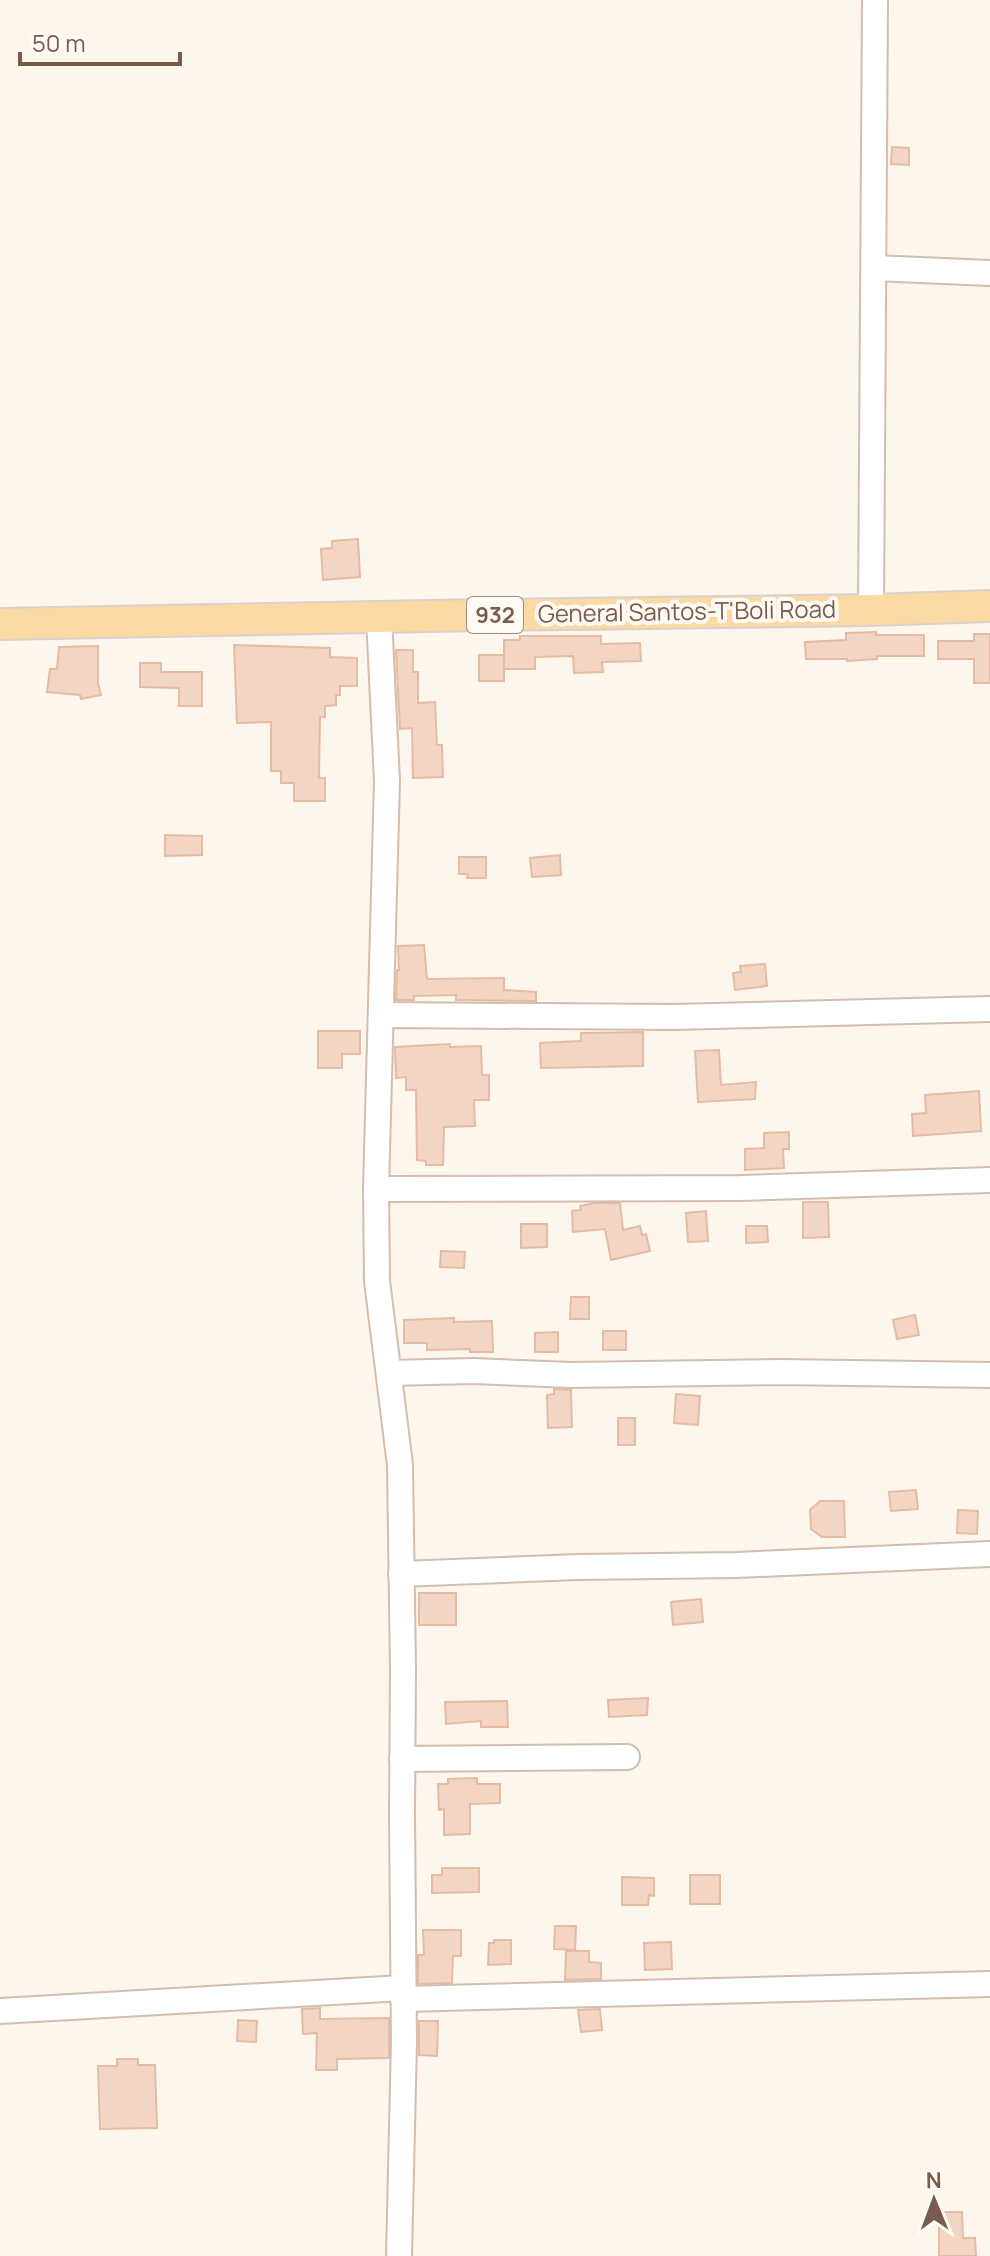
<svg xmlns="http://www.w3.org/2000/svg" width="990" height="2256" font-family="Manrope,sans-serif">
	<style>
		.building { fill: #f3d5c3; stroke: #e6bba3; stroke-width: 2 }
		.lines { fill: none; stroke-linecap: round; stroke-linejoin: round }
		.minor-casing { stroke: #d1beb0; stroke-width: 28 }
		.major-casing { stroke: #dad1cd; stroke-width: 34 }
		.minor { stroke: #fff; stroke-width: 24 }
		.major { stroke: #fbd9a5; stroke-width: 30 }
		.labels { text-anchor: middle; stroke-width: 8; stroke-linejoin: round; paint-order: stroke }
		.shield { fill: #fffaf3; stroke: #a28b7f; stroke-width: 2 }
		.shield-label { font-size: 22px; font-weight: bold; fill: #7a5c4d }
		.street-label { font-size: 24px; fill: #7a5c4d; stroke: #fffaf3 }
	</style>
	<rect width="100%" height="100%" fill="#fdf6ec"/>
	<g class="building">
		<polygon points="892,147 909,148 909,165 891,164"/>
		<polygon points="358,539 360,577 323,580 321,549 332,548 332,541"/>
		<polygon points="876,632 876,635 924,635 924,656 877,656 877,659 847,661 847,659 806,659 805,642 846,640 846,633"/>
		<polygon points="974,634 990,634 990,683 974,683 974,659 938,659 938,641 974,641"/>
		<polygon points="520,636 601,636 601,644 640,643 641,661 602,662 603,672 574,673 573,656 535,657 535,669 504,669 504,640 520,640"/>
		<polygon points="234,645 330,648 330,657 357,658 357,686 340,686 340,695 336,695 336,705 325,706 325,717 320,717 319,778 325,778 325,801 294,801 294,783 281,783 281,771 271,771 271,722 237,723"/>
		<polygon points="98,646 98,683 101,695 81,699 80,695 47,692 50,669 57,669 59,647"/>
		<polygon points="396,650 413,650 413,672 418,672 418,703 435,702 437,745 442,745 443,777 413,778 412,728 400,729"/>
		<rect x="479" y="655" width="25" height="26"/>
		<polygon points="140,663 161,663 161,672 202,672 202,706 179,706 179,688 140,687"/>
		<polygon points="165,835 202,836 202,855 165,856"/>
		<polygon points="560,855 561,875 532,877 530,858"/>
		<polygon points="459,857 486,857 486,878 467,878 468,874 459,874"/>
		<polygon points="424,945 427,979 504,978 504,990 536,992 536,1001 456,1000 456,995 414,996 414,1000 396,1000 397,970 399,970 398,946"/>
		<polygon points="765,964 767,986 735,990 733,973 741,972 740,966"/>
		<polygon points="318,1031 360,1031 360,1054 342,1054 342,1068 318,1068"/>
		<polygon points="643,1032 643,1066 541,1068 540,1043 581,1041 581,1033"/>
		<polygon points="450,1044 450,1047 481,1046 482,1075 489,1075 489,1100 474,1100 475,1126 444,1127 443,1165 426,1165 426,1161 417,1160 416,1090 406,1090 406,1077 396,1078 395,1047"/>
		<polygon points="719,1050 721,1085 756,1082 755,1099 698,1102 695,1051"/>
		<polygon points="979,1091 981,1131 913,1136 912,1114 926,1113 925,1095"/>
		<polygon points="789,1132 789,1149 783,1149 784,1168 745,1170 745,1149 764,1148 764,1133"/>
		<polygon points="803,1202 828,1202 829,1237 803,1238"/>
		<polygon points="595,1203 620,1203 623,1230 640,1226 642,1235 646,1234 650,1251 611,1260 605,1229 573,1232 572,1211 581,1210 580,1206"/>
		<polygon points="706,1211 708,1241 688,1242 686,1213"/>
		<polygon points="521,1224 547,1224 547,1247 521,1248"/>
		<polygon points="746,1226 767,1226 768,1242 746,1243"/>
		<polygon points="441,1251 465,1252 464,1268 440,1267"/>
		<polygon points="571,1297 589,1297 589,1319 570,1319"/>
		<polygon points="915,1315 919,1335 897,1339 893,1320"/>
		<polygon points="454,1318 454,1322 492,1321 493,1352 470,1352 470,1349 427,1350 427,1343 404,1343 404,1320"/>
		<rect x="603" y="1331" width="23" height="19"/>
		<polygon points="558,1332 558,1352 535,1352 535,1333"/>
		<polygon points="554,1389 571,1390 572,1427 548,1428 547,1395 554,1394"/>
		<polygon points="676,1394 700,1396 698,1425 674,1423"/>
		<rect x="618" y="1418" width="17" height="27"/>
		<polygon points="916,1490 918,1509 891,1511 889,1492"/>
		<polygon points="820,1501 844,1501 845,1537 822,1537 811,1529 810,1510"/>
		<polygon points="958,1510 978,1511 977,1534 957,1533"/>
		<rect x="419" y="1593" width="37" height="32"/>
		<polygon points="701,1599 703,1622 673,1625 671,1602"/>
		<polygon points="648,1698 647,1715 609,1717 608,1700"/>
		<polygon points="507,1701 508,1727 481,1727 481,1721 446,1724 445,1702"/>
		<polygon points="477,1778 477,1784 500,1784 500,1803 470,1804 470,1834 444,1835 444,1809 439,1810 438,1784 448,1784 448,1779"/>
		<polygon points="442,1868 479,1868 479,1892 432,1893 432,1875 442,1875"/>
		<rect x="690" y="1875" width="30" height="29"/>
		<polygon points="622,1877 654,1878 654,1896 649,1895 648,1905 622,1905"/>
		<polygon points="555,1926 576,1926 575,1950 554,1949"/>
		<polygon points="423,1930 461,1930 461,1956 453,1956 452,1983 418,1984 418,1955 424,1955"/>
		<polygon points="494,1940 511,1940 511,1964 488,1965 489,1943 494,1943"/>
		<polygon points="671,1942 672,1969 645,1970 644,1943"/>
		<polygon points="566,1951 589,1951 589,1962 601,1963 601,1979 565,1980"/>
		<polygon points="320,2008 320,2019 389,2018 389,2058 337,2059 337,2070 316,2070 317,2033 303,2034 302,2009"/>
		<polygon points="600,2009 602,2030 581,2032 578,2010"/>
		<polygon points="238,2020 257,2021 256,2042 237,2041"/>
		<polygon points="419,2021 438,2021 437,2056 419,2055"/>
		<polygon points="117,2059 138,2059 138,2065 155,2065 157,2128 100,2129 98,2066 117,2066"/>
		<polygon points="939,2212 962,2212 963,2238 975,2238 976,2256 939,2256"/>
	</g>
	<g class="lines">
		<defs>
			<g id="minor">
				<polyline points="874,268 990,273"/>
				<polyline points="871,610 875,0"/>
				<polyline points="379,617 387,781 376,1189 377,1281 400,1465 403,1669 402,1815 404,2042 399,2256"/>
				<polyline points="381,1015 674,1017 990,1009"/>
				<polyline points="376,1189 740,1188 990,1180"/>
				<polyline points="389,1373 473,1371 571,1375 781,1372 990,1375"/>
				<polyline points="401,1574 578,1567 736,1565 990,1554"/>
				<polyline points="402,1759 627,1757"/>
				<polyline points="403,1999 990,1984"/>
				<polyline points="0,2011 403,1988"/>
			</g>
			<polyline id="major" points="0,624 484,615 871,610 990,606"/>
		</defs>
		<use href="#minor" class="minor-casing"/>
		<use href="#major" class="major-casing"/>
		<use href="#minor" class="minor"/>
		<use href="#major" class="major"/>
	</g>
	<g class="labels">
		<rect class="shield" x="467" y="597" width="56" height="36" rx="6"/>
		<g class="shield-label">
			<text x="495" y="623">932</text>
		</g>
		<g class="street-label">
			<text transform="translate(687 612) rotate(-1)" y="8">General Santos-T'Boli Road</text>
		</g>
	</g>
	<g transform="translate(934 2200) rotate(359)" stroke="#fffaf3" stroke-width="6" paint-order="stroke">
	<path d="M0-6L14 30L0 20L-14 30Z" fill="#7a5c4d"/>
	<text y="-12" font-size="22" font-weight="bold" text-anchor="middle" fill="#7a5c4d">N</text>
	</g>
	<path d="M20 52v12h160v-12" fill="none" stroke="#7a5c4d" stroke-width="4"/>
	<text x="32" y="52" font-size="24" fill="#7a5c4d" stroke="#fffaf3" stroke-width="6" paint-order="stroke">50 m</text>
</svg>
